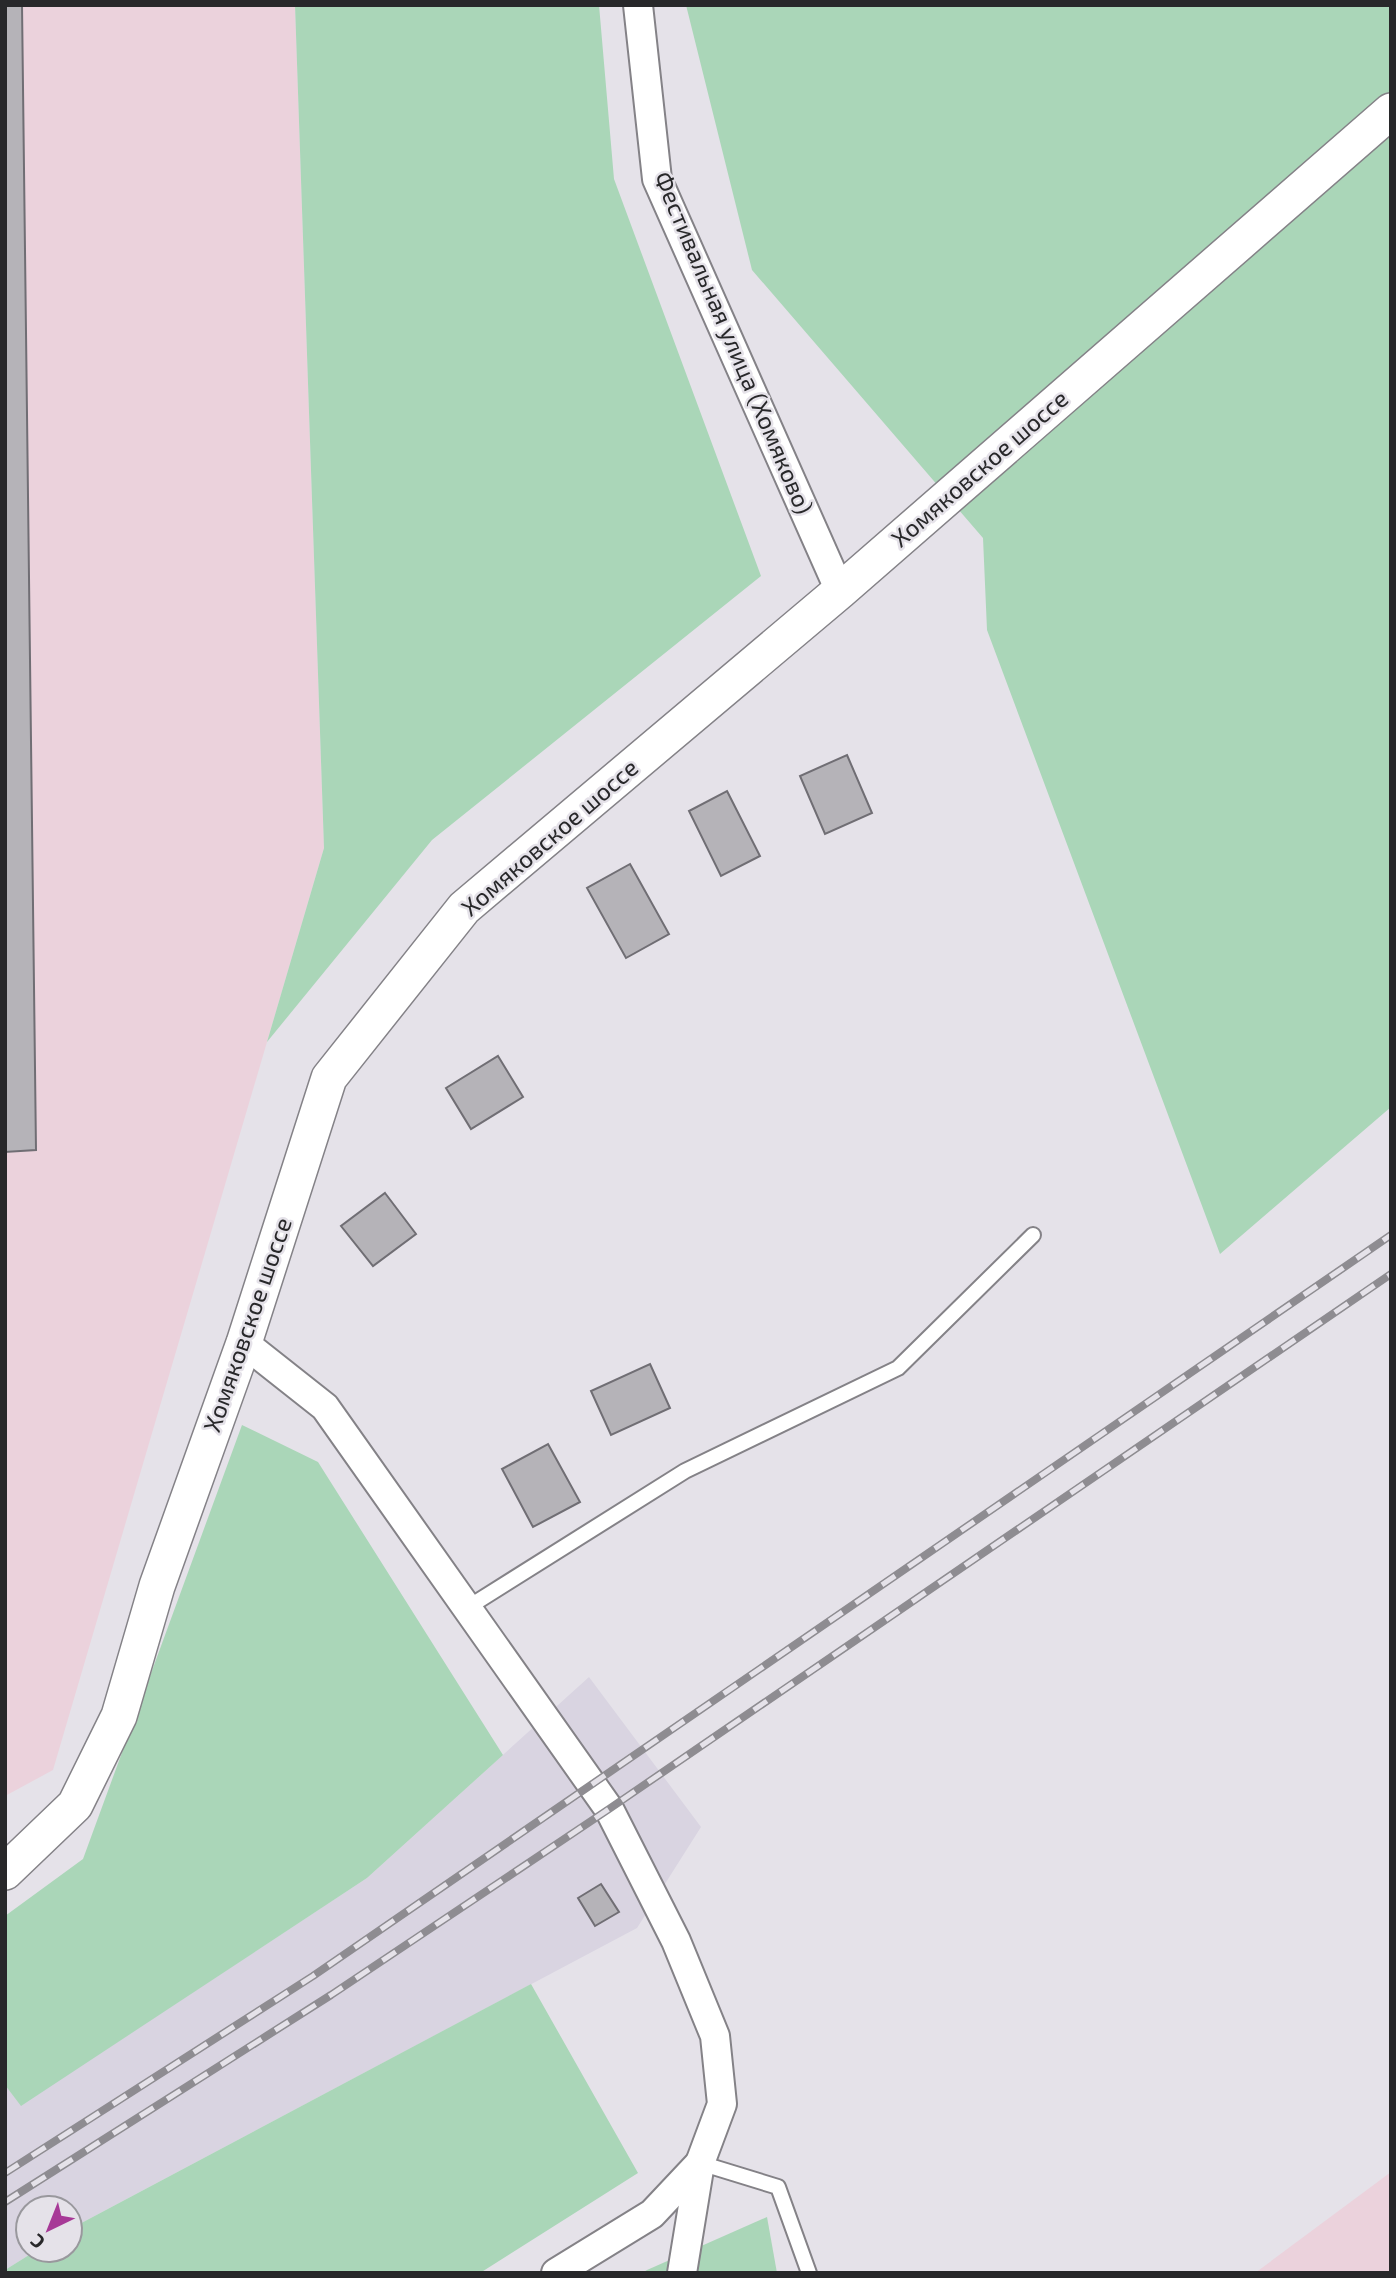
<svg xmlns="http://www.w3.org/2000/svg" width="1396" height="2278" font-family="'Exo 2',sans-serif">
	<style>
		.industrial { fill: #ebd2dc }
		.built { fill: #d9d4e1 }
		.green { fill: #aad6b8 }
		.building { fill: #b5b3b8; stroke: #706e74; stroke-width: 2 }
		.lines { fill: none; stroke-linecap: round; stroke-linejoin: round }
		.service-casing { stroke: #848287; stroke-width: 18 }
		.minor-casing { stroke: #848287; stroke-width: 32 }
		.tertiary-casing { stroke: #848287; stroke-width: 38 }
		.service { stroke: #fff; stroke-width: 14 }
		.minor { stroke: #fff; stroke-width: 28 }
		.tertiary { stroke: #fff; stroke-width: 35 }
		.rail-casing { stroke: #8e8c91; stroke-width: 8 }
		.rail { stroke: #e5e2e9; stroke-width: 5; stroke-dasharray: 16; stroke-linecap: butt }
		.labels { text-anchor: middle; stroke-width: 5; stroke-linejoin: round; paint-order: stroke }
		.street-label { font-size: 24px; fill: #28282a; stroke: #e5e2e9 }
	</style>
	<rect width="100%" height="100%" fill="#e5e2e9"/>
	<g class="industrial">
		<polygon points="5,5 295,5 324,848 53,1770 5,1796"/>
		<polygon points="1391,2172 1391,2273 1255,2273"/>
	</g>
	<polygon class="built" points="589,1677 701,1827 637,1928 70,2229 70,2208 28,2208 28,2250 37,2250 5,2270 5,2085 21,2105 367,1878"/>
	<g class="green">
		<polygon points="295,5 599,5 614,179 761,576 432,840 267,1042 324,848"/>
		<polygon points="686,5 1391,5 1391,1107 1220,1254 987,630 983,538 752,270"/>
		<polygon points="242,1425 318,1462 503,1755 367,1878 21,2106 5,2085 5,1916 83,1859"/>
		<polygon points="531,1984 638,2173 480,2273 5,2273 5,2270 37,2250 70,2250 72,2228"/>
		<polygon points="767,2217 777,2273 642,2273 647,2270"/>
	</g>
	<g class="building">
		<polygon points="5,5 22,5 36,1150 5,1152"/>
		<polygon points="847,755 872,813 825,834 800,776"/>
		<polygon points="727,791 760,856 721,876 689,811"/>
		<polygon points="630,864 669,934 626,958 587,888"/>
		<polygon points="498,1056 523,1097 471,1129 446,1088"/>
		<polygon points="385,1193 416,1234 373,1266 341,1226"/>
		<polygon points="650,1364 670,1408 611,1435 591,1391"/>
		<polygon points="548,1444 580,1502 533,1527 502,1469"/>
		<polygon points="601,1884 619,1912 595,1926 578,1898"/>
	</g>
	<g class="lines">
		<defs>
			<g id="service">
				<polyline points="467,1608 685,1471 898,1368 1033,1235"/>
				<polyline points="700,2163 778,2187 809,2273"/>
			</g>
			<g id="minor">
				<polyline points="638,5 657,179 840,591"/>
				<polyline points="244,1343 325,1407 609,1809 676,1941 715,2036 722,2104 700,2163 682,2273"/>
				<polyline points="556,2273 652,2214 700,2163"/>
			</g>
			<polyline id="tertiary" points="5,1872 75,1805 119,1716 157,1586 244,1343 329,1078 464,908 840,591 1391,111"/>
		</defs>
		<use href="#service" class="service-casing"/>
		<use href="#minor" class="minor-casing"/>
		<use href="#tertiary" class="tertiary-casing"/>
		<use href="#service" class="service"/>
		<use href="#minor" class="minor"/>
		<use href="#tertiary" class="tertiary"/>
		<defs>
			<g id="rail">
				<polyline points="5,2173 313,1976 1391,1235"/>
				<polyline points="5,2202 331,1995 609,1809 1391,1274"/>
			</g>
		</defs>
		<use href="#rail" class="rail-casing"/>
		<use href="#rail" class="rail"/>
	</g>
	<g class="labels">
		<g class="street-label">
			<text transform="translate(733 343) rotate(67)" y="8">Фестивальная улица (Хомяково)</text>
			<text transform="translate(980 469) rotate(-41)" y="8">Хомяковское шоссе</text>
			<text transform="translate(550 838) rotate(-41)" y="8">Хомяковское шоссе</text>
			<text transform="translate(248 1325) rotate(-71)" y="8">Хомяковское шоссе</text>
		</g>
	</g>
	<rect width="1396" height="2278" fill="none" stroke="#28282a" stroke-width="14"/>
	<g transform="translate(49 2229) rotate(223)"><circle r="33" fill="#e5e2e9" stroke="#99989d" stroke-width="2"/>
	<path d="M0-5L12 26L0 18L-12 26Z" fill="#a73997"/>
	<text y="-10" font-size="19" font-weight="bold" text-anchor="middle" fill="#28282a">С</text>
	</g>
</svg>
